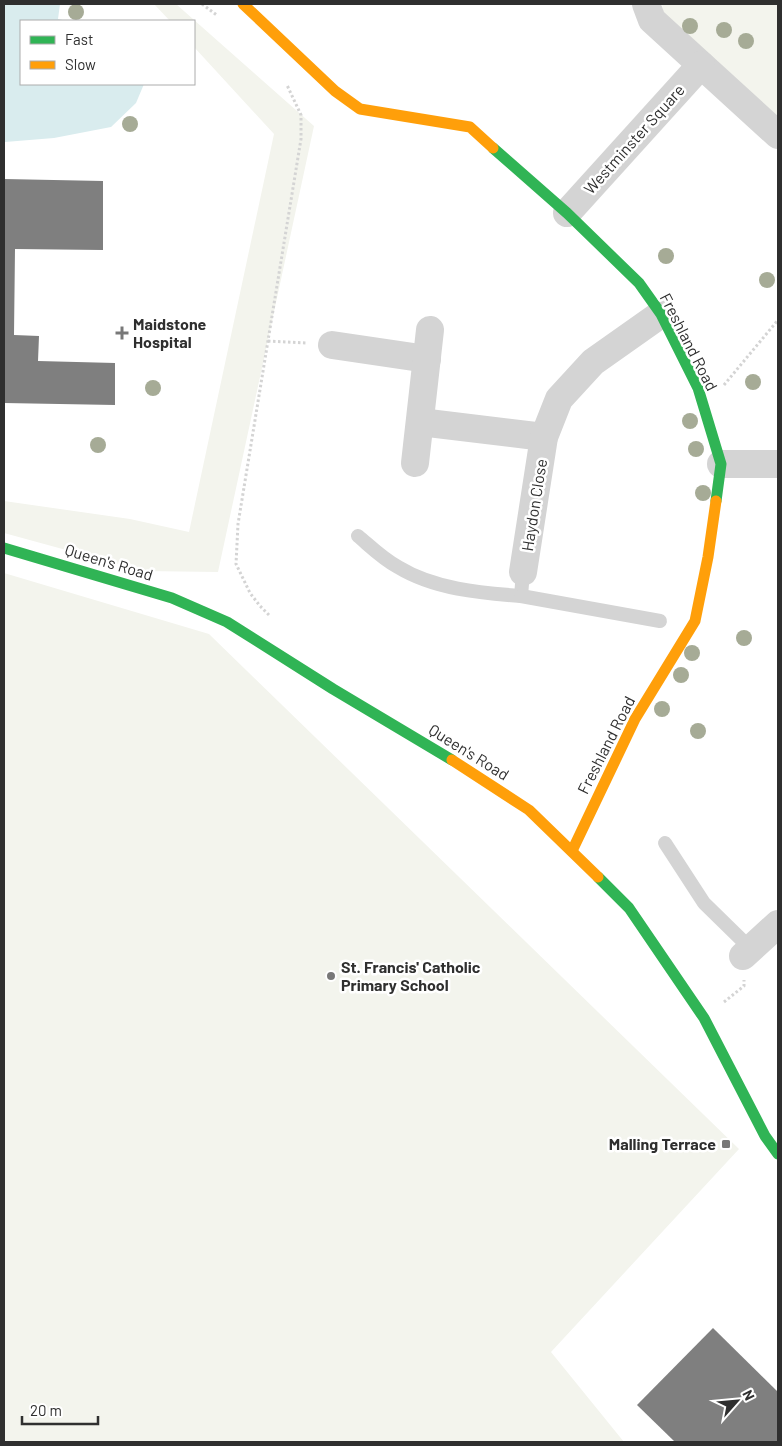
<svg xmlns="http://www.w3.org/2000/svg" width="782" height="1446" font-family="Barlow,sans-serif">
	<style>
		.green { fill: #f3f4ed }
		.water { fill: #d9ecee }
		.building { fill: #7f7f7f }
		.lines { fill: none; stroke-linecap: round; stroke-linejoin: round }
		.path { stroke: #d4d4d4; stroke-width: 3; stroke-dasharray: 2.5 2.5; stroke-linecap: butt }
		.lane { stroke: #d4d4d4; stroke-width: 14 }
		.street { stroke: #d4d4d4; stroke-width: 28 }
		.fast { stroke: #30b455; stroke-width: 11 }
		.slow { stroke: #ff9f0a; stroke-width: 11 }
		.tree { fill: #a6ab96 }
		.poi-dot { fill: #787878; stroke: #fff; stroke-width: 2 }
		.labels { text-anchor: middle; stroke-width: 5; stroke-linejoin: round; paint-order: stroke }
		.street-label { font-size: 16px; fill: #2f2f2f; stroke: #fff }
		.poi-label { font-size: 16px; font-weight: bold; fill: #2f2f2f; stroke: #fff; text-anchor: start }
	</style>
	<rect width="100%" height="100%" fill="#fff"/>
	<g class="green">
		<polygon points="154,4 176,4 314,126 218,572 143,571 4,533 4,501 130,519 189,532 274,134 194,47 194,21 170,21"/>
		<polygon points="662,4 778,4 778,123 664,18"/>
		<polygon points="4,573 209,634 739,1149 551,1352 624,1442 4,1442"/>
	</g>
	<polygon class="water" points="4,4 60,4 58,19 68,21 21,21 21,84 144,84 136,103 111,127 54,138 5,142 4,141"/>
	<g class="building">
		<polygon points="4,179 103,181 103,250 15,249 14,335 39,336 38,361 115,363 115,405 4,403"/>
		<polygon points="713,1328 778,1392 778,1442 675,1442 637,1405"/>
	</g>
	<g class="lines">
		<g class="path">
			<polyline points="202,4 218,16"/>
			<polyline points="268,341 306,343"/>
			<polyline points="724,385 778,320"/>
			<polyline points="269,615 260,606 250,593 236,564 238,524 301,139 301,115 287,85"/>
			<polyline points="724,1002 744,986 744,980"/>
		</g>
		<g class="lane">
			<path d="M358 536C371 547 383 559 398 567 434 589 480 593 521 596L523 572"/>
			<polyline points="521,596 660,621"/>
			<polyline points="665,843 704,903 751,949"/>
		</g>
		<g class="street">
			<polyline points="646,4 652,20 778,135"/>
			<polyline points="567,213 701,65"/>
			<polyline points="332,345 427,359"/>
			<polyline points="420,422 544,437"/>
			<polyline points="415,463 430,330"/>
			<polyline points="721,464 778,464"/>
			<polyline points="523,572 544,437 559,399 593,362 661,314"/>
			<polyline points="743,956 778,924"/>
		</g>
		<g class="fast">
			<polyline points="493,148 567,213 639,283 661,314 698,388 721,464 716,501"/>
			<polyline points="4,548 172,598 227,622 333,689 452,760"/>
			<polyline points="598,877 629,908 704,1018 765,1136 778,1154"/>
		</g>
		<g class="slow">
			<polyline points="243,4 335,91 360,109 470,127 493,148"/>
			<polyline points="452,760 529,810 598,877"/>
			<polyline points="572,851 635,719 695,621 708,557 716,501"/>
		</g>
	</g>
	<g class="tree">
		<circle cx="76" cy="12" r="8"/>
		<circle cx="690" cy="26" r="8"/>
		<circle cx="724" cy="30" r="8"/>
		<circle cx="746" cy="41" r="8"/>
		<circle cx="130" cy="124" r="8"/>
		<circle cx="666" cy="256" r="8"/>
		<circle cx="767" cy="280" r="8"/>
		<circle cx="753" cy="382" r="8"/>
		<circle cx="153" cy="388" r="8"/>
		<circle cx="690" cy="421" r="8"/>
		<circle cx="98" cy="445" r="8"/>
		<circle cx="696" cy="449" r="8"/>
		<circle cx="703" cy="493" r="8"/>
		<circle cx="744" cy="638" r="8"/>
		<circle cx="692" cy="653" r="8"/>
		<circle cx="681" cy="675" r="8"/>
		<circle cx="662" cy="709" r="8"/>
		<circle cx="698" cy="731" r="8"/>
	</g>
	<g class="poi-dot">
		<path d="M119.5 325.5h5v5h5v5h-5v5h-5v-5h-5v-5h5z"/>
		<circle cx="331" cy="976" r="5"/>
		<rect x="721" y="1139" width="10" height="10" rx="2.5"/>
	</g>
	<g class="labels">
		<g class="street-label">
			<text transform="translate(634 139) rotate(-48)" y="6">Westminster Square</text>
			<text transform="translate(689 342) rotate(63)" y="6">Freshland Road</text>
			<text transform="translate(534 505) rotate(-81)" y="6">Haydon Close</text>
			<text transform="translate(109 562) rotate(17)" y="6">Queen's Road</text>
			<text transform="translate(606 745) rotate(-63)" y="6">Freshland Road</text>
			<text transform="translate(469 752) rotate(32)" y="6">Queen's Road</text>
		</g>
		<g class="poi-label">
			<text x="133" y="330">Maidstone<tspan x="133" dy="18">Hospital</tspan></text>
			<text x="341" y="973">St. Francis' Catholic<tspan x="341" dy="18">Primary School</tspan></text>
			<text x="716" y="1150" text-anchor="end">Malling Terrace</text>
		</g>
	</g>
	<rect width="782" height="1446" fill="none" stroke="#2f2f2f" stroke-width="10"/>
	<rect x="20" y="20" width="175" height="65" fill="#ffffff" stroke="#acacac"/>
	<rect x="30" y="36" width="25" height="8" fill="#30b455" stroke="#acacac"/>
	<text x="65" y="45" font-size="15" fill="#2f2f2f">Fast</text>
	<rect x="30" y="61" width="25" height="8" fill="#ff9f0a" stroke="#acacac"/>
	<text x="65" y="70" font-size="15" fill="#2f2f2f">Slow</text>
	<g transform="translate(737 1401) rotate(63)" stroke="#ffffff" stroke-width="4" paint-order="stroke">
	<path d="M0-4L9 19L0 12L-9 19Z" fill="#2f2f2f"/>
	<text y="-8" font-size="14" font-weight="bold" text-anchor="middle" fill="#2f2f2f">N</text>
	</g>
	<path d="M22 1416v8h76v-8" fill="none" stroke="#2f2f2f" stroke-width="2.5"/>
	<text x="30" y="1416" font-size="15" fill="#2f2f2f" stroke="#ffffff" stroke-width="4" paint-order="stroke">20 m</text>
</svg>
